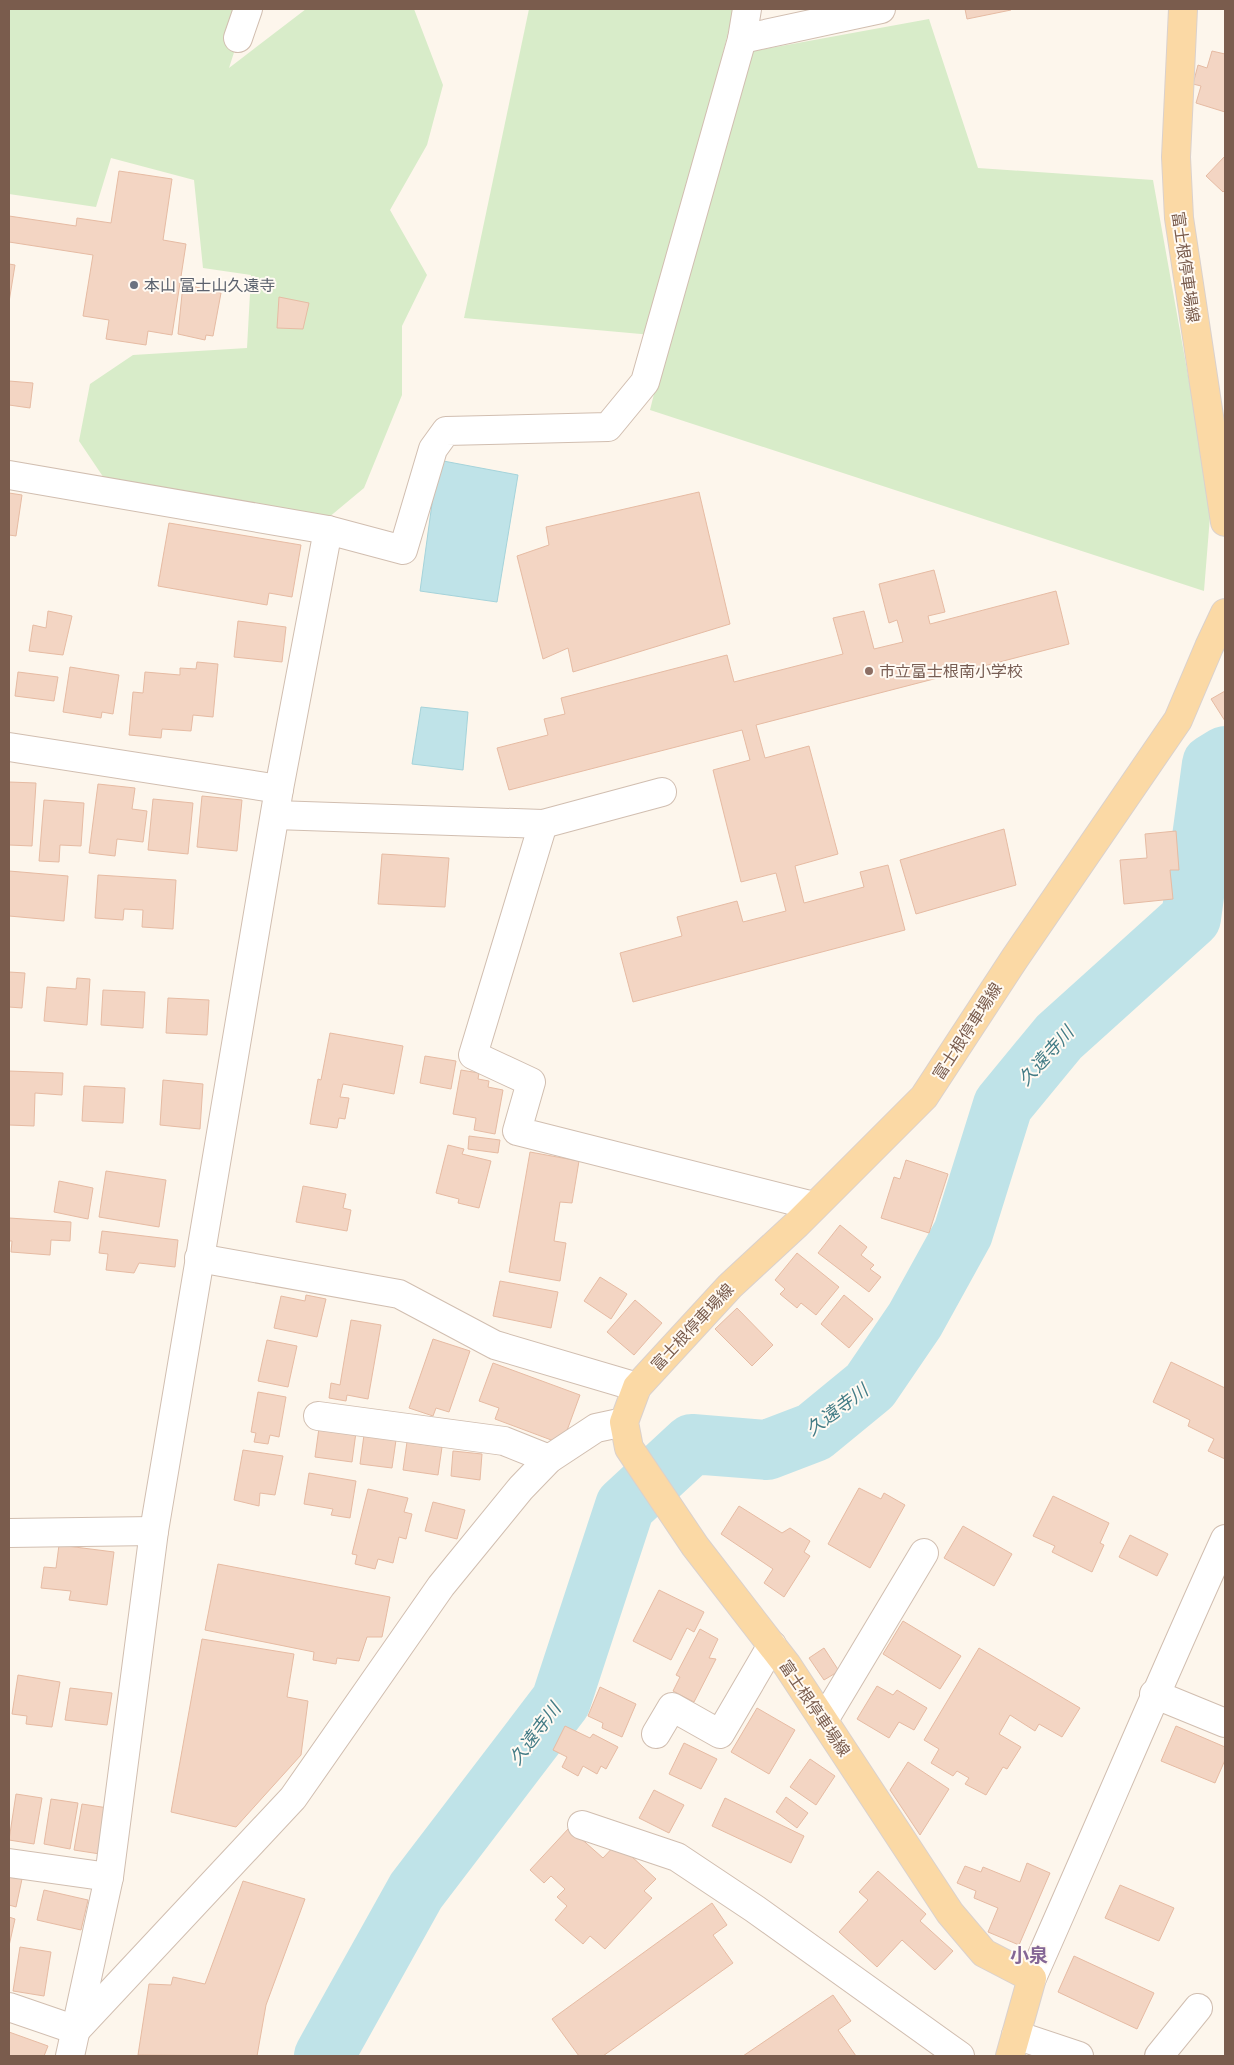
<svg xmlns="http://www.w3.org/2000/svg" width="1234" height="2065" font-family="'Exo 2','Noto Sans JP',sans-serif">
	<style>
		.green { fill: #d8ecc9 }
		.water { fill: #bfe3e8; stroke: #a5d3da }
		.lines { fill: none; stroke-linecap: round; stroke-linejoin: round }
		.river { stroke: #bfe3e8; stroke-width: 60 }
		.building { fill: #f3d5c3; stroke: #e6bba3 }
		.minor-casing { stroke: #d1beb0; stroke-width: 30 }
		.major-casing { stroke: #dad1cd; stroke-width: 30 }
		.minor { stroke: #fff; stroke-width: 28 }
		.major { stroke: #fbd9a5; stroke-width: 28 }
		.worship-dot { fill: #6b7280; stroke: #fffaf3; stroke-width: 2 }
		.education-dot { fill: #8d6e63; stroke: #fffaf3; stroke-width: 2 }
		.labels { text-anchor: middle; stroke-width: 4; stroke-linejoin: round; paint-order: stroke }
		.street-label { font-size: 16px; fill: #7a5c4d; stroke: #fffaf3 }
		.worship-label { font-size: 16px; fill: #5b616d; stroke: #fffaf3; text-anchor: start }
		.education-label { font-size: 16px; fill: #785e54; stroke: #fffaf3; text-anchor: start }
		.water-label { font-size: 18px; font-style: italic; fill: #437c86; stroke: #fffaf3 }
		.quarter-label { font-size: 19px; font-weight: bold; fill: #846695; stroke: #fffaf3 }
	</style>
	<rect width="100%" height="100%" fill="#fdf6ec"/>
	<g class="green">
		<polygon points="9,9 248,9 229,68 306,9 414,9 443,85 427,145 390,210 427,275 402,326 402,395 364,488 328,518 112,490 79,441 90,384 133,355 247,348 251,275 203,268 194,180 111,158 96,207 9,194"/>
		<polygon points="529,9 734,9 652,335 464,318"/>
		<polygon points="929,19 978,168 1153,180 1211,504 1204,591 650,410 738,54"/>
	</g>
	<g class="water">
		<polygon points="438,460 518,475 497,602 420,591"/>
		<polygon points="421,707 468,712 463,770 412,764"/>
	</g>
	<g class="lines">
		<polyline class="river" points="324,2056 416,1891 561,1701 625,1506 692,1444 767,1450 814,1432 870,1386 915,1320 963,1233 1003,1105 1059,1037 1191,918 1212,764 1225,756"/>
	</g>
	<g class="building">
		<polygon points="965,9 1010,9 1011,10 967,19"/>
		<polygon points="1212,51 1225,54 1225,112 1196,103 1201,86 1193,84 1198,65 1207,68"/>
		<polygon points="1225,156 1225,190 1223,192 1206,176"/>
		<polygon points="119,171 172,179 163,240 186,244 172,335 148,331 146,345 106,339 109,320 83,316 93,255 9,242 9,216 76,226 77,218 111,223"/>
		<polygon points="9,264 15,265 9,302"/>
		<polygon points="183,284 221,293 213,336 206,335 205,340 178,334"/>
		<polygon points="279,297 309,303 303,329 277,328"/>
		<polygon points="9,381 33,383 30,408 9,405"/>
		<polygon points="699,492 730,624 573,672 568,648 543,659 517,556 549,545 546,527"/>
		<polygon points="9,493 22,495 16,536 9,535"/>
		<polygon points="169,523 301,545 292,597 269,593 267,605 158,586"/>
		<polygon points="934,570 945,612 928,616 930,624 1056,591 1069,644 756,725 765,758 809,746 838,854 795,866 804,903 864,887 860,872 888,865 905,930 633,1002 620,953 682,936 677,917 737,901 743,922 786,911 776,873 741,882 713,770 750,760 742,730 509,790 497,748 548,735 544,719 565,714 561,698 727,655 734,682 843,654 833,618 864,611 874,649 903,642 897,620 889,623 879,584"/>
		<polygon points="48,611 72,616 63,655 29,651 33,625 46,628"/>
		<polygon points="238,621 286,627 282,662 234,657"/>
		<polygon points="197,662 218,664 213,717 193,715 191,731 162,729 161,738 129,735 133,692 143,693 145,672 180,675 180,668 196,669"/>
		<polygon points="70,667 119,675 113,714 102,712 101,718 63,712"/>
		<polygon points="18,672 58,677 54,701 15,696"/>
		<polygon points="1225,691 1225,721 1211,699"/>
		<polygon points="9,782 36,783 32,846 9,845"/>
		<polygon points="98,784 135,788 132,809 147,811 143,842 117,839 115,856 89,853"/>
		<polygon points="202,796 242,800 237,851 197,847"/>
		<polygon points="153,799 193,803 188,854 148,850"/>
		<polygon points="44,800 84,803 81,846 60,845 59,862 39,861"/>
		<polygon points="1004,829 1016,885 916,914 900,860"/>
		<polygon points="1176,831 1179,870 1170,870 1173,899 1124,904 1120,860 1147,858 1145,834"/>
		<polygon points="382,854 449,858 445,907 378,904"/>
		<polygon points="9,871 68,876 64,921 9,916"/>
		<polygon points="98,875 176,880 173,929 142,927 143,910 124,909 123,920 95,918"/>
		<polygon points="9,972 25,973 22,1008 9,1007"/>
		<polygon points="77,978 90,979 87,1025 44,1021 47,987 76,989"/>
		<polygon points="103,990 145,992 143,1028 101,1025"/>
		<polygon points="168,998 209,1000 207,1035 166,1033"/>
		<polygon points="330,1033 403,1046 394,1094 343,1084 340,1097 349,1098 345,1119 339,1118 337,1128 310,1124 318,1079 321,1080"/>
		<polygon points="425,1056 456,1061 451,1089 420,1083"/>
		<polygon points="461,1070 479,1073 478,1079 489,1081 488,1087 503,1090 495,1134 474,1130 476,1118 453,1114"/>
		<polygon points="9,1071 63,1073 62,1095 35,1093 34,1126 9,1125"/>
		<polygon points="163,1080 203,1084 200,1129 160,1125"/>
		<polygon points="84,1086 125,1088 123,1123 82,1121"/>
		<polygon points="469,1136 500,1140 498,1153 468,1149"/>
		<polygon points="448,1145 464,1149 462,1154 491,1161 479,1208 458,1203 459,1199 436,1193"/>
		<polygon points="530,1152 579,1161 572,1203 560,1202 554,1241 566,1243 560,1281 509,1272"/>
		<polygon points="906,1160 948,1174 929,1233 881,1218 894,1177 900,1179"/>
		<polygon points="106,1171 166,1180 159,1227 99,1217"/>
		<polygon points="59,1181 93,1188 88,1219 54,1212"/>
		<polygon points="303,1186 346,1194 343,1208 351,1210 347,1231 296,1222"/>
		<polygon points="9,1218 71,1222 70,1241 51,1240 50,1255 11,1252 12,1241 9,1241"/>
		<polygon points="840,1225 867,1247 861,1255 874,1265 870,1269 881,1277 869,1292 818,1253"/>
		<polygon points="102,1231 178,1240 175,1267 139,1263 134,1273 106,1270 108,1254 99,1253"/>
		<polygon points="797,1253 839,1287 816,1315 801,1303 797,1308 780,1294 785,1289 775,1280"/>
		<polygon points="600,1277 627,1294 611,1319 584,1301"/>
		<polygon points="500,1281 558,1292 551,1328 493,1316"/>
		<polygon points="306,1295 326,1299 317,1337 274,1328 281,1296 305,1301"/>
		<polygon points="844,1295 873,1319 849,1348 821,1324"/>
		<polygon points="635,1300 662,1323 634,1355 607,1332"/>
		<polygon points="737,1308 773,1345 752,1366 715,1329"/>
		<polygon points="351,1320 381,1325 368,1399 347,1395 346,1401 329,1398 331,1383 340,1385"/>
		<polygon points="433,1339 470,1351 449,1412 436,1408 433,1416 409,1408"/>
		<polygon points="267,1340 297,1346 288,1387 258,1381"/>
		<polygon points="1171,1362 1225,1388 1225,1459 1208,1451 1214,1439 1188,1426 1190,1420 1153,1402"/>
		<polygon points="493,1363 580,1395 562,1444 495,1419 499,1408 479,1401"/>
		<polygon points="258,1392 286,1397 279,1437 270,1435 268,1444 254,1442 256,1433 251,1432"/>
		<polygon points="319,1428 356,1432 352,1462 315,1457"/>
		<polygon points="364,1435 396,1440 392,1468 360,1464"/>
		<polygon points="407,1442 442,1447 438,1475 403,1470"/>
		<polygon points="243,1450 283,1456 275,1495 260,1493 259,1506 234,1500"/>
		<polygon points="453,1451 482,1454 480,1480 451,1476"/>
		<polygon points="309,1473 356,1481 350,1518 331,1515 333,1509 304,1504"/>
		<polygon points="859,1488 881,1499 884,1493 905,1505 870,1568 828,1544"/>
		<polygon points="368,1489 408,1498 404,1512 412,1514 406,1539 399,1537 393,1563 378,1559 375,1569 355,1564 357,1555 352,1554"/>
		<polygon points="1053,1496 1109,1523 1100,1543 1104,1545 1092,1572 1052,1552 1055,1546 1033,1536"/>
		<polygon points="433,1502 465,1510 457,1539 425,1531"/>
		<polygon points="739,1506 782,1533 790,1528 810,1541 804,1552 810,1556 784,1597 764,1583 773,1569 721,1534"/>
		<polygon points="963,1526 1012,1554 994,1586 944,1558"/>
		<polygon points="1130,1535 1168,1554 1157,1576 1119,1557"/>
		<polygon points="59,1545 114,1552 107,1605 69,1600 71,1591 41,1588 44,1567 56,1568"/>
		<polygon points="218,1564 390,1597 382,1637 367,1637 359,1661 337,1658 336,1664 313,1660 314,1652 205,1630"/>
		<polygon points="659,1590 704,1612 694,1632 687,1628 671,1660 633,1641"/>
		<polygon points="903,1621 961,1656 940,1689 883,1654"/>
		<polygon points="700,1629 718,1639 709,1658 716,1659 694,1702 673,1691 680,1677 676,1675"/>
		<polygon points="202,1639 294,1654 287,1697 308,1701 301,1755 236,1827 171,1812"/>
		<polygon points="824,1648 839,1671 824,1680 809,1658"/>
		<polygon points="979,1648 1080,1708 1062,1737 1039,1724 1035,1731 1010,1715 999,1734 1021,1747 1007,1769 1003,1767 986,1795 965,1784 969,1778 957,1771 953,1776 931,1763 939,1749 924,1740"/>
		<polygon points="18,1675 60,1682 52,1727 26,1724 27,1716 12,1714"/>
		<polygon points="877,1686 893,1695 897,1690 927,1708 914,1730 899,1722 889,1738 857,1719"/>
		<polygon points="600,1687 636,1704 622,1737 602,1728 603,1723 588,1716"/>
		<polygon points="70,1688 112,1693 107,1725 65,1720"/>
		<polygon points="757,1708 795,1730 769,1774 731,1752"/>
		<polygon points="565,1726 590,1738 593,1734 618,1747 606,1769 601,1766 597,1774 583,1766 578,1776 562,1767 567,1757 553,1750"/>
		<polygon points="1176,1726 1225,1747 1225,1760 1215,1783 1161,1761"/>
		<polygon points="684,1743 717,1759 701,1789 669,1774"/>
		<polygon points="810,1759 835,1776 816,1805 790,1787"/>
		<polygon points="908,1762 949,1789 920,1835 890,1790"/>
		<polygon points="654,1790 684,1805 669,1833 639,1818"/>
		<polygon points="16,1794 42,1798 34,1844 9,1840"/>
		<polygon points="786,1797 808,1813 797,1828 776,1812"/>
		<polygon points="725,1798 804,1836 791,1863 712,1826"/>
		<polygon points="51,1799 78,1803 70,1849 44,1844"/>
		<polygon points="82,1804 108,1808 100,1854 74,1850"/>
		<polygon points="569,1828 603,1858 617,1843 656,1879 644,1891 652,1898 605,1949 590,1936 583,1944 555,1920 567,1906 557,1897 565,1889 551,1876 544,1883 530,1870"/>
		<polygon points="1027,1863 1050,1873 1019,1945 988,1932 998,1908 974,1898 976,1891 957,1883 965,1866 981,1872 983,1867 1020,1882"/>
		<polygon points="878,1871 926,1914 920,1921 953,1951 935,1970 902,1940 877,1967 839,1932 868,1900 859,1892"/>
		<polygon points="9,1877 22,1879 16,1907 9,1905"/>
		<polygon points="243,1881 305,1899 266,2005 257,2056 138,2055 149,1984 171,1985 173,1977 205,1984"/>
		<polygon points="1120,1885 1174,1908 1159,1941 1105,1918"/>
		<polygon points="44,1890 88,1900 81,1930 37,1920"/>
		<polygon points="712,1903 727,1925 713,1935 733,1963 603,2056 579,2056 552,2019"/>
		<polygon points="9,1917 15,1919 9,1946"/>
		<polygon points="20,1947 51,1952 44,1996 13,1991"/>
		<polygon points="1074,1956 1154,1993 1137,2029 1058,1992"/>
		<polygon points="833,1995 851,2021 838,2030 856,2056 743,2056"/>
		<polygon points="9,2032 48,2046 44,2056 9,2056"/>
	</g>
	<g class="lines">
		<defs>
			<g id="minor">
				<polyline points="238,38 248,9"/>
				<polyline points="742,39 881,9"/>
				<polyline points="9,475 328,530 403,550 433,449 446,431 608,427 645,382 742,39 747,9"/>
				<polyline points="9,747 279,789"/>
				<polyline points="275,815 543,824 662,792"/>
				<polyline points="543,824 473,1055 531,1082 517,1131 814,1206"/>
				<polyline points="199,1258 399,1294 495,1345 637,1387"/>
				<polyline points="318,1416 504,1441 549,1459"/>
				<polyline points="9,1533 154,1531"/>
				<polyline points="1154,1694 1225,1723"/>
				<polyline points="824,1720 924,1553"/>
				<polyline points="656,1734 672,1707 720,1734 772,1645"/>
				<polyline points="582,1825 677,1857 755,1909 960,2056"/>
				<polyline points="9,1863 109,1877"/>
				<path d="M1032 1978C1097 1832 1159 1684 1225 1539"/>
				<polyline points="9,2007 76,2030 293,1798 441,1586 521,1488 549,1459 596,1428 624,1422"/>
				<polyline points="1016,2035 1079,2056"/>
				<polyline points="70,2056 109,1877 154,1531 279,789 328,530"/>
				<polyline points="1159,2056 1198,2008"/>
			</g>
			<g id="major">
				<polyline points="1183,9 1176,157 1179,218 1225,522"/>
				<polyline points="1010,2056 1032,1978 984,1953 950,1913 787,1665 695,1546 629,1448 624,1422 637,1387 730,1286 797,1224 924,1097 1015,958 1178,720 1209,647 1225,613"/>
			</g>
		</defs>
		<use href="#minor" class="minor-casing"/>
		<use href="#major" class="major-casing"/>
		<use href="#minor" class="minor"/>
		<use href="#major" class="major"/>
	</g>
	<circle class="worship-dot" cx="134" cy="285" r="5"/>
	<circle class="education-dot" cx="869" cy="671" r="5"/>
	<g class="labels">
		<g class="street-label">
			<text transform="translate(1186 267) rotate(82)" y="6">富士根停車場線</text>
			<text transform="translate(967 1031) rotate(-57)" y="6">富士根停車場線</text>
			<text transform="translate(692 1327) rotate(-47)" y="6">富士根停車場線</text>
			<text transform="translate(815 1708) rotate(56)" y="6">富士根停車場線</text>
		</g>
		<g class="worship-label">
			<text x="144" y="291">本山 富士山久遠寺</text>
		</g>
		<g class="education-label">
			<text x="879" y="677">市立富士根南小学校</text>
		</g>
		<g class="water-label">
			<text transform="translate(1046 1056) rotate(-48)" y="6">久遠寺川</text>
			<text transform="translate(837 1410) rotate(-37)" y="6">久遠寺川</text>
			<text transform="translate(535 1734) rotate(-53)" y="6">久遠寺川</text>
		</g>
		<g class="quarter-label">
			<text x="1029" y="1962">小泉</text>
		</g>
	</g>
	<rect width="1234" height="2065" fill="none" stroke="#7a5c4d" stroke-width="20"/>
</svg>
